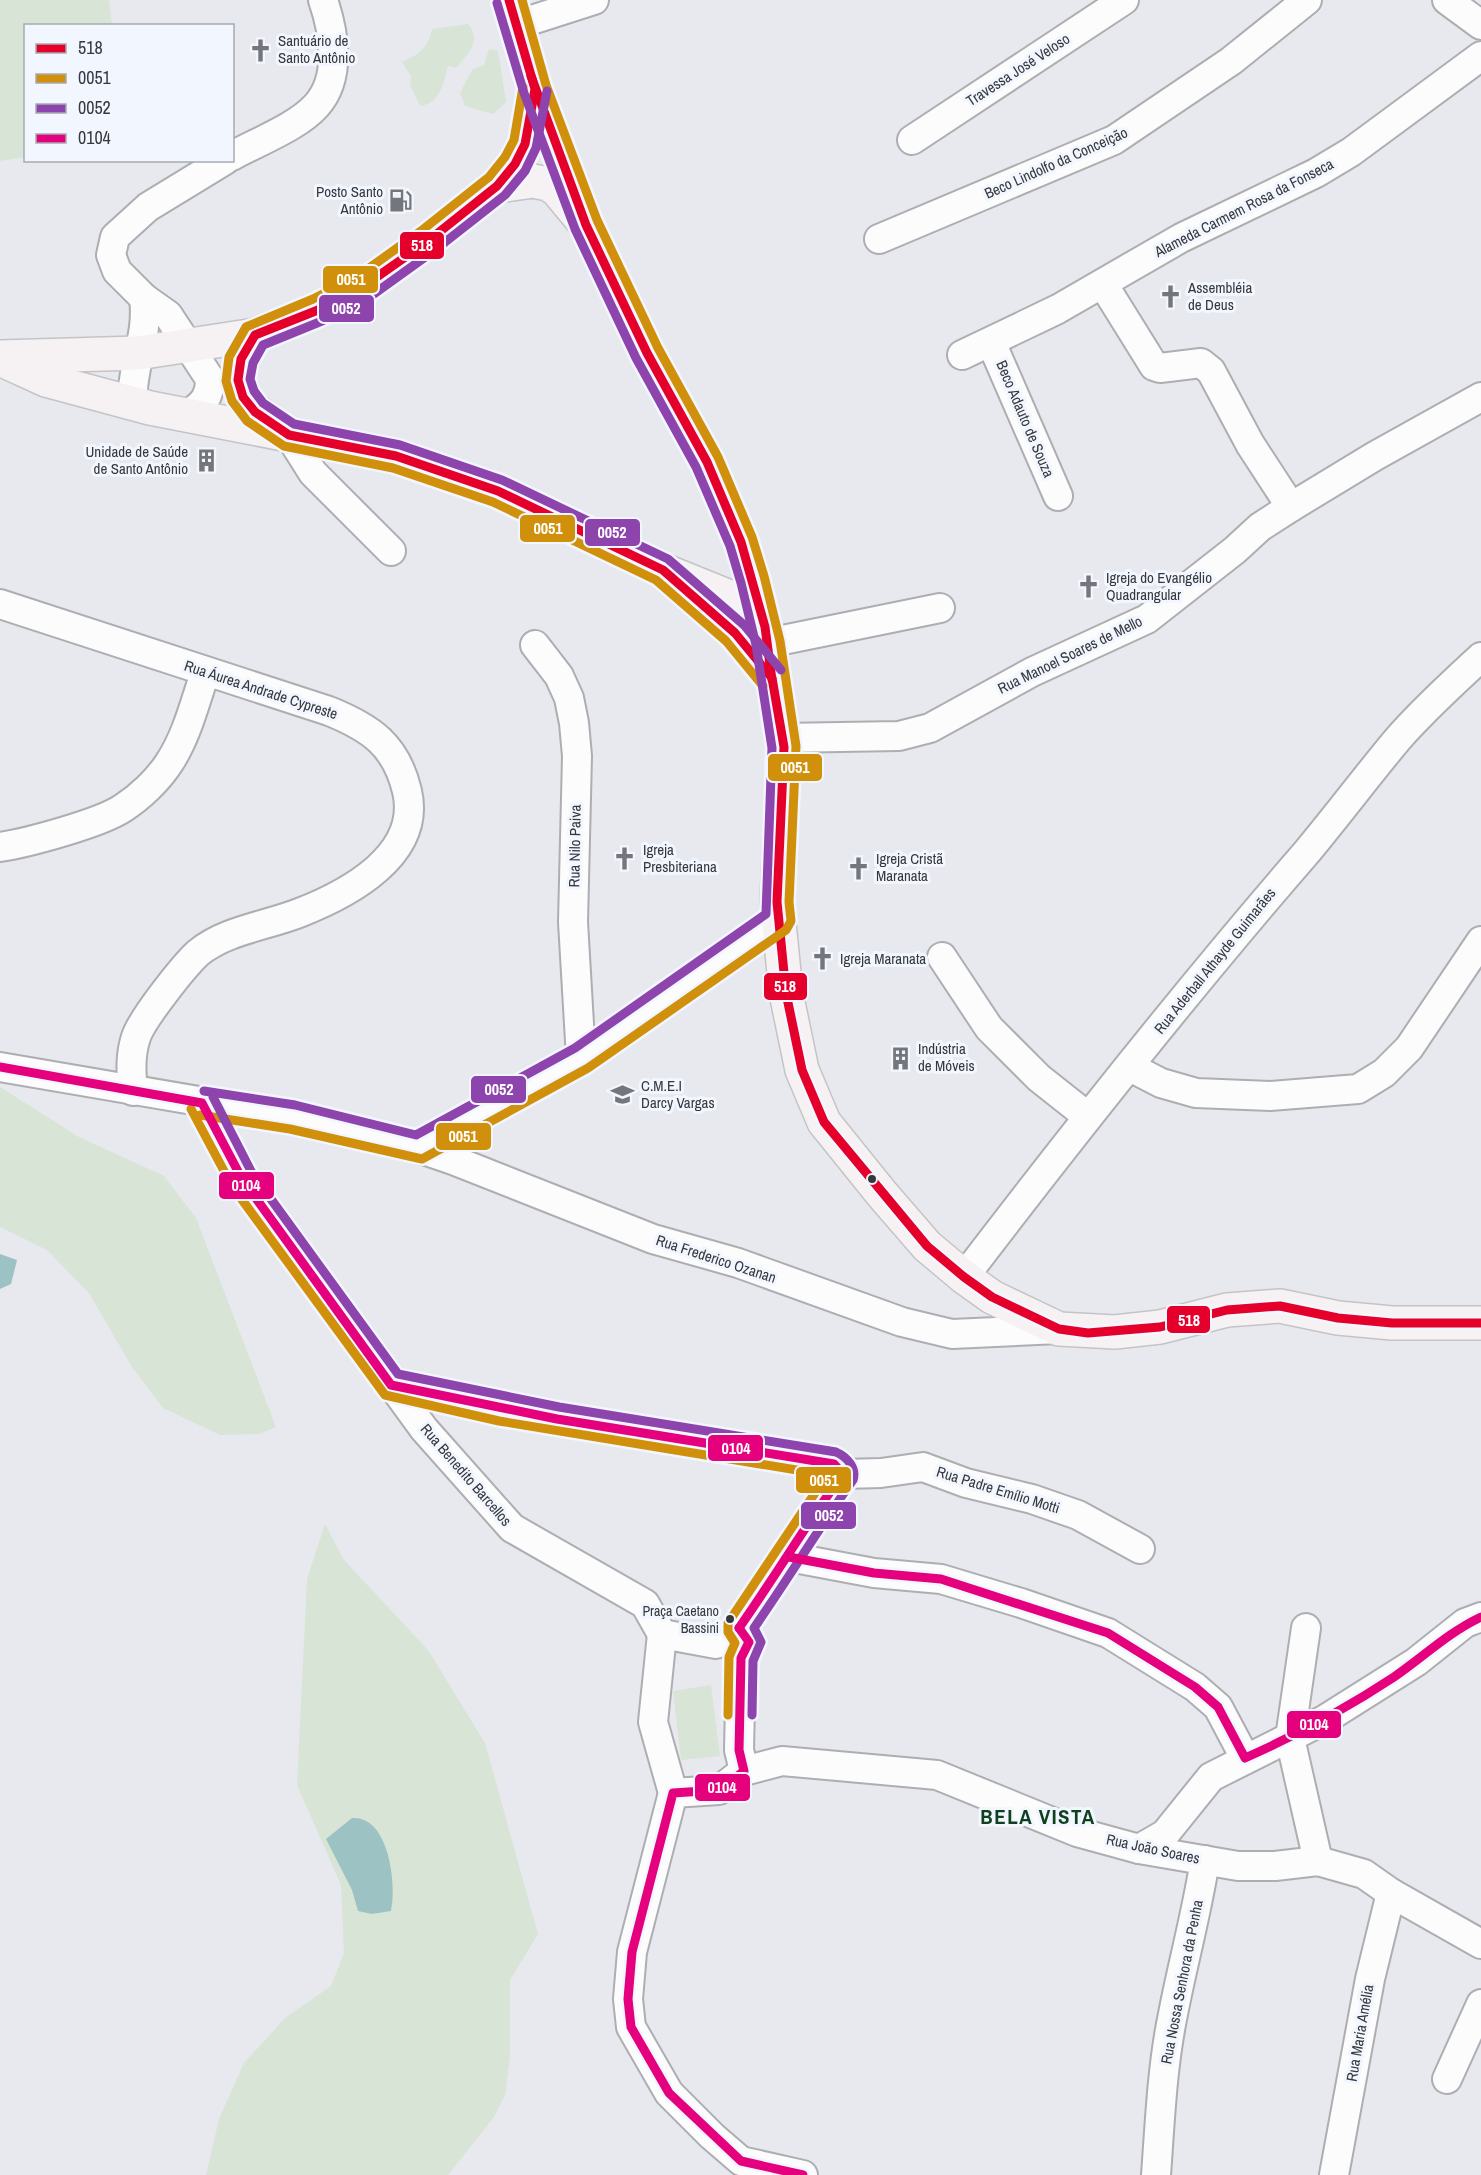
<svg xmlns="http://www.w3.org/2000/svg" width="1481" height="2175" font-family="'Archivo Narrow',sans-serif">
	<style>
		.green { fill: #d8e4d5 }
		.water { fill: #9dc2c4 }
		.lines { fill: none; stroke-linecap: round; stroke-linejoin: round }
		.minor-casing { stroke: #adaeb2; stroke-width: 32 }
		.major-casing { stroke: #c4c4c7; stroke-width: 36 }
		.minor { stroke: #fcfcfd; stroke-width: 28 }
		.major { stroke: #f6f2f3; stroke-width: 33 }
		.bus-1-casing { stroke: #f2f6ff; stroke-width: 14 }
		.bus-2-casing { stroke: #f2f6ff; stroke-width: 14 }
		.bus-3-casing { stroke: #f2f6ff; stroke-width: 14 }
		.bus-4-casing { stroke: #f2f6ff; stroke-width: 14 }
		.bus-1 { stroke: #e4002b; stroke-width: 9 }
		.bus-2 { stroke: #d1900c; stroke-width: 9 }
		.bus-3 { stroke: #8e44ad; stroke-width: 9 }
		.bus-4 { stroke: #e5007d; stroke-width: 9 }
		.bus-dot { fill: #37383c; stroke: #f2f6ff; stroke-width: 2 }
		.labels { text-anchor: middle; stroke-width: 6; stroke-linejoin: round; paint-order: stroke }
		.bus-label { font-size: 14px; fill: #37383c; stroke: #f2f6ff; text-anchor: end }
		.poi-label { font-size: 15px; fill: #37383c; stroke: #f2f6ff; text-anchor: start }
		.street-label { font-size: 15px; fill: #37383c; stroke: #f2f6ff }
		.district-label { font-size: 21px; font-weight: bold; letter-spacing: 1.5px; fill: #10411e; stroke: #f2f6ff }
		.line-badge { stroke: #f2f6ff; stroke-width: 2 }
		.badge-label { font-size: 16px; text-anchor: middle; font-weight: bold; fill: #fff }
	</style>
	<rect width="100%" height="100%" fill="#e8e9ef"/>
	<g class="green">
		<polygon points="0,0 109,0 112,25 26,26 25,157 0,161"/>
		<path d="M468 24C483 42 466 56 456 68L448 66C444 82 440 104 420 106L410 85 411 76 402 62C420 54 428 48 432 29Z"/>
		<polygon points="489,49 498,51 506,102 493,114 465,106 460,93 472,70 484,65"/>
		<polygon points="0,1087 79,1137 164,1176 196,1218 276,1427 259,1434 220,1435 163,1408 132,1367 89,1293 47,1250 0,1227"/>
		<polygon points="325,1524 344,1560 428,1650 485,1743 538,1934 510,1980 510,2056 505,2095 494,2117 448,2175 206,2175 219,2119 244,2063 285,2018 331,1986 344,1953 341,1885 297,1785 307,1579"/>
		<polygon points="711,1685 720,1756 681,1760 673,1691"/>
	</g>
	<g class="water">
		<polygon points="0,1254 17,1260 11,1284 0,1289"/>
		<path d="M352 1818C389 1815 397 1885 391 1911L372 1914 358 1911 352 1890 326 1839Z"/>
	</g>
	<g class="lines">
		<defs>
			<g id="minor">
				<polyline points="509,0 535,89 582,215"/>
				<polyline points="1447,0 1481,25"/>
				<polyline points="516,25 594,0"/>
				<polyline points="912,140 1124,0"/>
				<path d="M232 156C257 142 297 127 316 106 342 78 334 32 323 0"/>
				<path d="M497 186C525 152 528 133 534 91"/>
				<polyline points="879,239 1114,140 1231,61 1307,0"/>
				<polyline points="1103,284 1154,366 1160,368 1201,363 1211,371 1250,444 1291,507"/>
				<polyline points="991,342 1058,496"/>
				<polyline points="962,355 1058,309 1181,238 1316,173 1351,152 1481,56"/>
				<path d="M132 403C132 363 149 336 144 298"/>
				<path d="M189 414C203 404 210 397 210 379L168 315 144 298 117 271 111 255 115 237 148 207 225 160"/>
				<polyline points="289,435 313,473 391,551"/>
				<path d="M0 604 329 711C371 728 396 745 407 791 422 855 348 894 299 913 266 926 226 930 198 953 183 967 142 1019 136 1037 130 1055 131 1072 133 1091"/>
				<polyline points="768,643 940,608"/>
				<polyline points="535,645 559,676 569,698 574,723 577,756 573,922 581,1058"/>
				<polyline points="782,738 899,736 930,728 1032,672 1147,619 1235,550 1260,527 1291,507 1375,456 1481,397"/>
				<path d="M0 847C27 843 101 823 123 808 140 797 158 780 169 763 187 736 195 702 205 673"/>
				<polyline points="942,957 989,1028 1039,1078 1087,1116"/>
				<polyline points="0,1067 292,1117 418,1148 453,1160 653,1239 738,1263 902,1322 952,1334 1059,1329"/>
				<polyline points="1130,1067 1161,1083 1196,1093 1270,1096 1358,1089 1384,1073 1409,1048 1481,941"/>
				<polyline points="202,1103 242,1179 424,1429 512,1528 645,1604 662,1634 716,1644"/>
				<polyline points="418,1148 581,1058 779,920"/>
				<path d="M964 1277C1074 1133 1187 990 1306 853 1337 816 1366 777 1397 740 1423 710 1453 683 1481 657"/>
				<path d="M391 1385C537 1422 687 1437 834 1464L843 1474 881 1473 923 1467 966 1483 1032 1499 1078 1515 1140 1549"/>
				<polyline points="789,1557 874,1573 941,1579 1021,1603 1108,1633 1195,1687 1218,1707 1245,1758"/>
				<polyline points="739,1628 789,1557 812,1516 843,1474"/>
				<polyline points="739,1628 749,1642 741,1658 739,1750 744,1771"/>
				<polyline points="1306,1628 1290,1738 1318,1861"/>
				<polyline points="662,1634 653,1722 673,1793"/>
				<polyline points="1139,1849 1165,1834 1211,1777 1324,1720 1416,1662 1465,1623 1481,1617"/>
				<polyline points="1447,2079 1481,2004"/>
				<polyline points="803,2175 741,2161 712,2136 669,2093 631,2027 628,1999 632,1952 673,1793 719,1790 744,1771 782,1761 937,1775 1077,1832 1139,1849 1238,1866 1275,1866 1318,1861 1364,1874 1391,1893 1481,1944"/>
				<path d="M1156 2175C1160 2121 1162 2067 1173 2014 1183 1962 1197 1912 1205 1860"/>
				<polyline points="1334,2175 1370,1979 1391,1893"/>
			</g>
			<g id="major">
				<path d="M255 335C225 385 237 400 282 430"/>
				<polyline points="0,357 138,353 255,335 318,310 364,286 428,241 497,186 533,181 548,184 557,190 586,225 647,353 707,462 741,542 765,627 784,747 777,902 786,993 802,1070 824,1122 882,1194 927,1246 964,1277 992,1297 1059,1329 1115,1332 1160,1327 1227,1310 1280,1306 1338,1318 1392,1323 1481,1323"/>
				<polyline points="2,360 46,380 150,408 396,456 498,491 663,570 737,600 756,599"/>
				<polyline points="683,587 735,633 772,678"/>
			</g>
		</defs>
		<use href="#minor" class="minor-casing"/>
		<use href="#major" class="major-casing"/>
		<use href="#minor" class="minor"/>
		<use href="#major" class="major"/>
		<defs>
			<g id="bus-1">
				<polyline points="509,0 535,89 525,144 515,164 497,186 428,241 364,286 318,310 255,335 241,359 238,380 243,397 255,412 289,435 396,456 498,491 663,570 735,633 772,678 784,747 777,902 786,993 802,1070 824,1122 927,1246 964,1277 992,1297 1059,1329 1088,1333 1160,1327 1227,1310 1280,1306 1338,1318 1392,1323 1481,1323"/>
				<polyline points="531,76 586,225 647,353 707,462 741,542 765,627 772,680"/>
			</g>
			<g id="bus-2">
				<polyline points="523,87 514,140 505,157 489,177 421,231 358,276 313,299 246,327 229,357 226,381 232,401 247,421 284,446 393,468 493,502 656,580 726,641 763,686"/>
				<polyline points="191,1109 232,1186 385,1395 499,1421 827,1475 728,1623 728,1632 735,1643 729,1657 728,1715"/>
				<polyline points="200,1115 290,1129 422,1159 588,1068 786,930 791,921 789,902 796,746 780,641 764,576 752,537 718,457 658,348 597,220 546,85 522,0"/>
			</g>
			<g id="bus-3">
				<polyline points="547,91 536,148 525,171 505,195 435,250 371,296 322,321 263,345 253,363 250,379 254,391 263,403 294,424 400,445 502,480 668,559 744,625 781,670"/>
				<polyline points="204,1091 295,1105 416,1135 575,1048 766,914 772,748 756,645 741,583 730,546 696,467 636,358 575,229 524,93 497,3"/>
				<path d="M213 1097 252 1173 398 1374 559 1407 836 1452C847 1457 857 1468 853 1480 819 1528 788 1579 754 1628L761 1642 753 1661 752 1715"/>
			</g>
			<g id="bus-4">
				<path d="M0 1067 202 1103 242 1179 391 1385 557 1419 834 1464 843 1474C806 1524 775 1577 739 1628"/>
				<path d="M789 1557 874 1573 941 1579 1108 1633 1195 1687 1218 1707 1245 1758C1297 1735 1347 1708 1394 1677 1423 1657 1449 1632 1481 1617"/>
				<polyline points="739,1628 749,1642 741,1658 739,1750 744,1771 719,1790 673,1793 632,1952 628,1999 631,2027 669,2093 741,2161 803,2175"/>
			</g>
		</defs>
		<use href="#bus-1" class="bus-1-casing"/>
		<use href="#bus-2" class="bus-2-casing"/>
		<use href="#bus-3" class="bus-3-casing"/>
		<use href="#bus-4" class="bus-4-casing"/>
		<use href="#bus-1" class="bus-1"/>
		<use href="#bus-2" class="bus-2"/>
		<use href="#bus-3" class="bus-3"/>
		<use href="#bus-4" class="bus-4"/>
	</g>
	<defs>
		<symbol id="church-bare" viewBox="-9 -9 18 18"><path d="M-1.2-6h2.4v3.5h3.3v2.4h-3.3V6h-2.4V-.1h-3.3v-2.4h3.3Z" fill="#75767b" stroke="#f2f6ff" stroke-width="2.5" paint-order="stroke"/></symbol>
		<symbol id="fuel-bare" viewBox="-9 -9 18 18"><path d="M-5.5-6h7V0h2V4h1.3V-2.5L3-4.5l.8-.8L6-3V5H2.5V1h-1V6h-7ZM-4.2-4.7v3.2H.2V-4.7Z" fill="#75767b" stroke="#f2f6ff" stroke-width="2.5" paint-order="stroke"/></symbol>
		<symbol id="building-bare" viewBox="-9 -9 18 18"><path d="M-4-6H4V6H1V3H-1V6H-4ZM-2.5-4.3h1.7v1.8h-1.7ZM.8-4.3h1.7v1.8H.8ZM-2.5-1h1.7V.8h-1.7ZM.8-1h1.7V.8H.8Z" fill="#75767b" stroke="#f2f6ff" stroke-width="2.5" paint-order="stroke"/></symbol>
		<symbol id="school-bare" viewBox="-9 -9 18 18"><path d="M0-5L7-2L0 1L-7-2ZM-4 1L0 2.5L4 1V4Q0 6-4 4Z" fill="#75767b" stroke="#f2f6ff" stroke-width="2.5" paint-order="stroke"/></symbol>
	</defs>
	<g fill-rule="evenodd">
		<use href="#church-bare" x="244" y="34" width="33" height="33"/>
		<use href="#fuel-bare" x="384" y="184" width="33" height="33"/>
		<use href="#church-bare" x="1154" y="280" width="33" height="33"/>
		<use href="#building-bare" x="190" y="444" width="33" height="33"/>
		<use href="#church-bare" x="1072" y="570" width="33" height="33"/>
		<use href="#church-bare" x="608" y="842" width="33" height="33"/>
		<use href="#church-bare" x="842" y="852" width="33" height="33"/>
		<use href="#church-bare" x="806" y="942" width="33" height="33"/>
		<use href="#building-bare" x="884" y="1042" width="33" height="33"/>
		<use href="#school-bare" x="606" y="1078" width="33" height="33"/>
	</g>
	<g class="bus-dot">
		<circle cx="872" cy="1179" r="5"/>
		<circle cx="730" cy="1619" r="5"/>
	</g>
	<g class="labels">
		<g class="bus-label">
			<text x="719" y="1616">Praça Caetano<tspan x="719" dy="17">Bassini</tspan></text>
		</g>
		<g class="poi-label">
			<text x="278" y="46">Santuário de<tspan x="278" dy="17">Santo Antônio</tspan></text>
			<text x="383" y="197" text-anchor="end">Posto Santo<tspan x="383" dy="17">Antônio</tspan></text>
			<text x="1188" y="293">Assembléia<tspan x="1188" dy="17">de Deus</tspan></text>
			<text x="188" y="457" text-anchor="end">Unidade de Saúde<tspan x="188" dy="17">de Santo Antônio</tspan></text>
			<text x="1106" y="583">Igreja do Evangélio<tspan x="1106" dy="17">Quadrangular</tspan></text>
			<text x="643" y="855">Igreja<tspan x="643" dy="17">Presbiteriana</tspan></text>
			<text x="876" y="864">Igreja Cristã<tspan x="876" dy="17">Maranata</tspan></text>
			<text x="840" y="964">Igreja Maranata</text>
			<text x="918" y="1054">Indústria<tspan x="918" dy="17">de Móveis</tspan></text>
			<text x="641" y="1091">C.M.E.I<tspan x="641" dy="17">Darcy Vargas</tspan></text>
		</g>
		<g class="street-label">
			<text transform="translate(1018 70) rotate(-33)" y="5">Travessa José Veloso</text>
			<text transform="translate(1056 163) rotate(-24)" y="5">Beco Lindolfo da Conceição</text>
			<text transform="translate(1244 208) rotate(-27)" y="5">Alameda Carmem Rosa da Fonseca</text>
			<text transform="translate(1025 419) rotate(67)" y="5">Beco Adauto de Souza</text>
			<text transform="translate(1070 655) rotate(-26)" y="5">Rua Manoel Soares de Mello</text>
			<text transform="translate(261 690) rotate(18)" y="5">Rua Áurea Andrade Cypreste</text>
			<text transform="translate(575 846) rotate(-89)" y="5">Rua Nilo Paiva</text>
			<text transform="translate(1215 961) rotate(-51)" y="5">Rua Aderball Athayde Guimarães</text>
			<text transform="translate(716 1259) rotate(18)" y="5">Rua Frederico Ozanan</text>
			<text transform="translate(466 1475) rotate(49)" y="5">Rua Benedito Barcellos</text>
			<text transform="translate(998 1490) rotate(17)" y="5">Rua Padre Emílio Motti</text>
			<text transform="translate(1153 1849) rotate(12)" y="5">Rua João Soares</text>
			<text transform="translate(1182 1982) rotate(-79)" y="5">Rua Nossa Senhora da Penha</text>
			<text transform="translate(1360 2033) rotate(-80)" y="5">Rua Maria Amélia</text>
		</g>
		<g class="district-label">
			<text x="1038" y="1824">BELA VISTA</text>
		</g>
	</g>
	<g class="line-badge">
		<rect x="399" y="231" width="46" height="29" rx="6" fill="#e4002b"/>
		<rect x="322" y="265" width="57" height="29" rx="6" fill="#d1900c"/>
		<rect x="318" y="294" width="57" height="29" rx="6" fill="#8e44ad"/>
		<rect x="519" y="514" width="57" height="29" rx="6" fill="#d1900c"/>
		<rect x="584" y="518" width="57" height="29" rx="6" fill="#8e44ad"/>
		<rect x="767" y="753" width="56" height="29" rx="6" fill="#d1900c"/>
		<rect x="763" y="972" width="45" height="29" rx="6" fill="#e4002b"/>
		<rect x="470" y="1075" width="57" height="29" rx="6" fill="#8e44ad"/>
		<rect x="435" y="1122" width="57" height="29" rx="6" fill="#d1900c"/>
		<rect x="218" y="1171" width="57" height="29" rx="6" fill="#e5007d"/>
		<rect x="1166" y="1305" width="45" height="29" rx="6" fill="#e4002b"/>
		<rect x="707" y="1434" width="57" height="28" rx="6" fill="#e5007d"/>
		<rect x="795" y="1466" width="57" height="28" rx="6" fill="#d1900c"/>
		<rect x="800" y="1501" width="57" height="29" rx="6" fill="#8e44ad"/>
		<rect x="1286" y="1710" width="56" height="29" rx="6" fill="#e5007d"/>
		<rect x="694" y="1773" width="57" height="29" rx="6" fill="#e5007d"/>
	</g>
	<g class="badge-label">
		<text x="422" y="251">518</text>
		<text x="351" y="285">0051</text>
		<text x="346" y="314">0052</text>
		<text x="548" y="534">0051</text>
		<text x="612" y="538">0052</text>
		<text x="795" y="773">0051</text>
		<text x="785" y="992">518</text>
		<text x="499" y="1095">0052</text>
		<text x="463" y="1142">0051</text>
		<text x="246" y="1191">0104</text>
		<text x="1189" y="1326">518</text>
		<text x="736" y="1454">0104</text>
		<text x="824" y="1486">0051</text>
		<text x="829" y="1521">0052</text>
		<text x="1314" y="1730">0104</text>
		<text x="722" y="1793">0104</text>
	</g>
	<rect x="24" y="24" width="210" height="138" fill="#f2f6ff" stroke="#a7aab1" stroke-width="1.5"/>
	<rect x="36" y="44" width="30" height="9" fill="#e4002b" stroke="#a7aab1" stroke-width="1.5"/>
	<text x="78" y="54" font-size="18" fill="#37383c">518</text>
	<rect x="36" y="74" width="30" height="9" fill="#d1900c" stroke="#a7aab1" stroke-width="1.5"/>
	<text x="78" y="84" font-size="18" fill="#37383c">0051</text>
	<rect x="36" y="104" width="30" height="9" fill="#8e44ad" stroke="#a7aab1" stroke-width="1.5"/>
	<text x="78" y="114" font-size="18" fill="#37383c">0052</text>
	<rect x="36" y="134" width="30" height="9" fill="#e5007d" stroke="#a7aab1" stroke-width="1.5"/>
	<text x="78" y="144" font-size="18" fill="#37383c">0104</text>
</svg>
